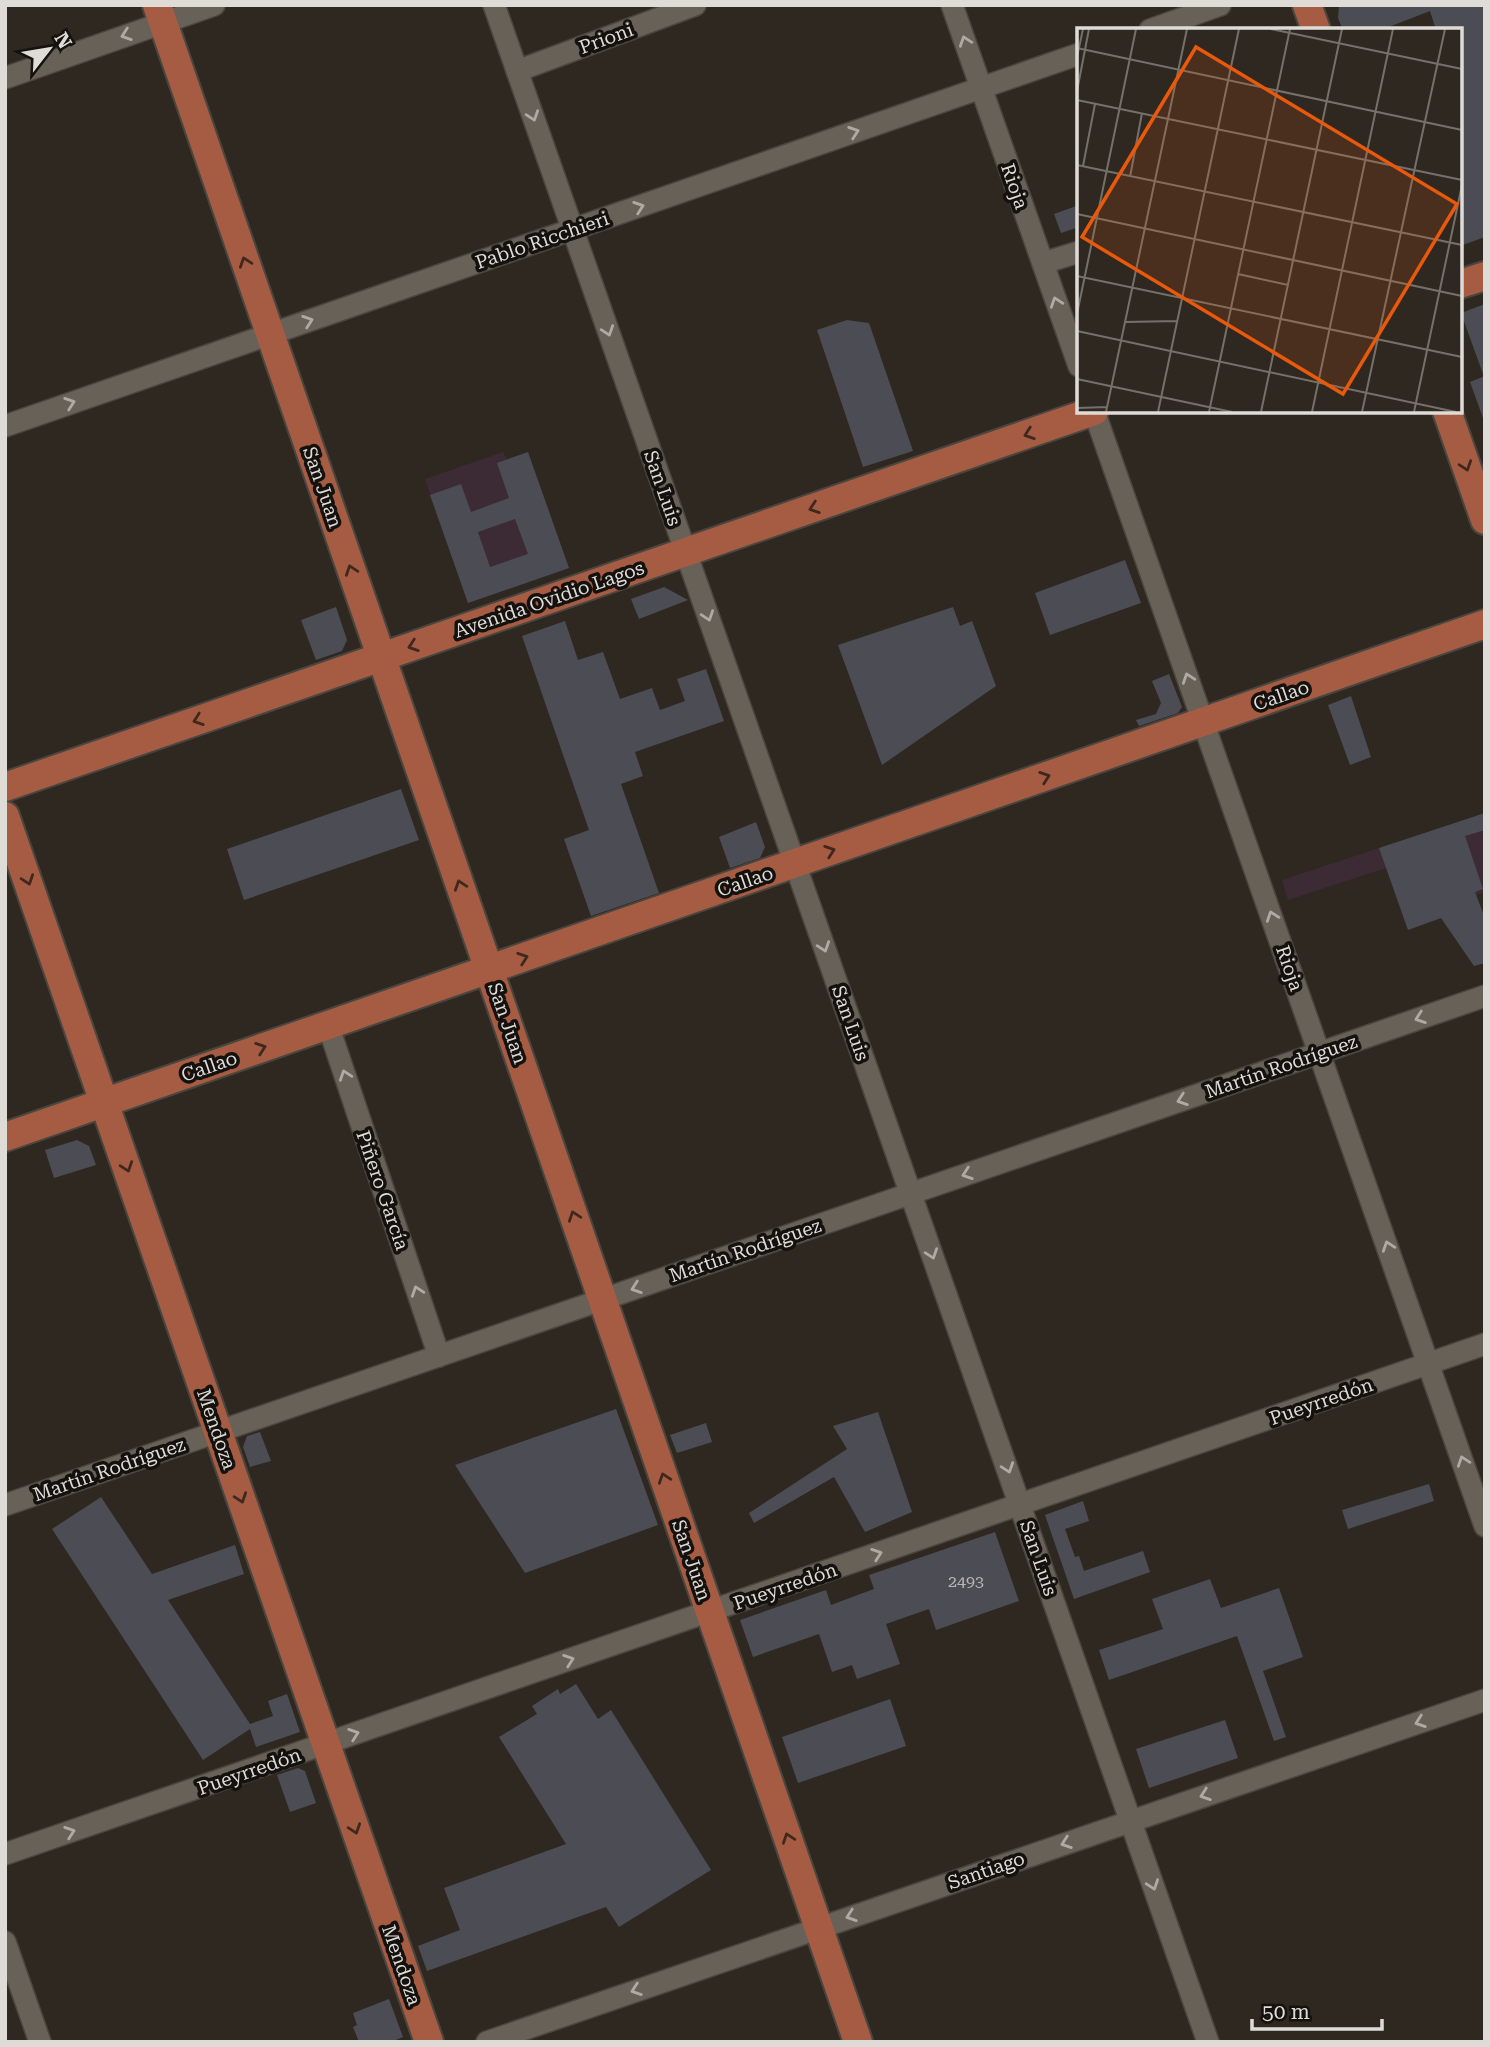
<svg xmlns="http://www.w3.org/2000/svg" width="1490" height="2047" font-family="'Roboto Serif',serif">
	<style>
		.education { fill: #3c2b35 }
		.building { fill: #4c4c55; fill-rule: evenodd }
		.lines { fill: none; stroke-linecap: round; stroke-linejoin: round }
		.minor-casing { stroke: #4a463f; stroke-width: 24 }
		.major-casing { stroke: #4a463f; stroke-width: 32 }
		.minor { stroke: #686158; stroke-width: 21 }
		.major { stroke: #a65c43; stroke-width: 28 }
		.oneway { stroke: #afaaa4 }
		.oneway2 { stroke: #40281e }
		.labels { text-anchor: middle; stroke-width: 7; stroke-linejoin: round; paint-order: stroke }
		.number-label { font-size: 16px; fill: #bab7b6 }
		.street-label { font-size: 19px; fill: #dfdbd7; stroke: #14110e }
		.inset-road { fill: none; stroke: #75706a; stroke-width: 2 }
		.view { fill: #e8590c; fill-opacity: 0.15; stroke: #e8590c; stroke-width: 3.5 }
		.inset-edge { fill: none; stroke: #dfdbd7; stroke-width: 3.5 }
	</style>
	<rect width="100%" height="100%" fill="#2e2821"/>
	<g class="education">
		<polygon points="503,452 569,568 468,603 425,479"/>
		<polygon points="1485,813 1485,892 1476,895 1485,918 1485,963 1474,966 1441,918 1408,930 1386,868 1288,900 1282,880"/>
	</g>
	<g class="building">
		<polygon points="1339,5 1485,5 1485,237 1460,246 1460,30 1436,30 1430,11 1381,30 1343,30 1338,18"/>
		<polygon points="1079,205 1079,227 1061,233 1054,214"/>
		<polygon points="1485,304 1485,374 1483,374 1461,313"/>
		<polygon points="847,320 869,323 913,451 863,467 817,330"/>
		<polygon points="1485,376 1485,417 1483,418 1470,382"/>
		<path d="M528 452 569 568 468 603 430 495 461 484 471 512 509 498 497 463ZM515 519 528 554 490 567 478 532Z"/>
		<polygon points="1125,560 1141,603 1050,635 1035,593"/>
		<polygon points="664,587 688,600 639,619 631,599"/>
		<polygon points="336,607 347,640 342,651 316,660 301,620"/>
		<polygon points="953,607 960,626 972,621 996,686 882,765 838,645"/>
		<polygon points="565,621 578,660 603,652 620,699 652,688 660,710 685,701 677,679 706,669 724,721 635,752 643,776 621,784 659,893 591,916 564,839 589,830 522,636"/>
		<polygon points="1169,674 1182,707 1178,713 1139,726 1136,720 1156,714 1161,703 1152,681"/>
		<polygon points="1351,696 1371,757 1350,765 1328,705"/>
		<polygon points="401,789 419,840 244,900 227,849"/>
		<polygon points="1485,813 1485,830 1465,836 1483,889 1475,892 1485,918 1485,963 1474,966 1441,918 1408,930 1379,848"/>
		<polygon points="756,822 765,847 760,858 730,868 719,837"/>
		<polygon points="77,1140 89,1146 96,1165 54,1178 45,1150"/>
		<polygon points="616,1409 658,1525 525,1573 455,1465"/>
		<polygon points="878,1412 912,1512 865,1532 834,1477 754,1523 749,1513 847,1449 833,1426"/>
		<polygon points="706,1423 712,1442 677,1453 670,1435"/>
		<polygon points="260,1432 271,1461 250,1467 243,1447 247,1436"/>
		<polygon points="1429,1484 1434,1501 1348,1529 1342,1510"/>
		<polygon points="101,1497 152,1574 235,1545 244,1574 168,1600 250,1724 273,1716 268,1701 287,1694 300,1732 256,1747 250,1729 203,1760 52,1529"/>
		<polygon points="1083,1501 1089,1521 1065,1529 1075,1557 1079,1556 1084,1571 1143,1551 1150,1572 1074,1599 1045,1515"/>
		<polygon points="995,1532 1019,1601 936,1630 929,1609 886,1624 900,1664 857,1679 852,1665 832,1672 819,1634 753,1657 740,1620 826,1590 831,1605 855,1596 874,1589 869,1575"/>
		<polygon points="1210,1579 1221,1608 1279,1588 1303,1657 1263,1671 1286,1737 1274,1741 1237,1636 1109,1680 1099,1650 1163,1629 1152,1599"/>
		<polygon points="576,1684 598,1719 611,1710 711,1870 619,1927 606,1907 427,1971 418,1946 460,1930 444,1888 566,1844 499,1737 537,1714 532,1706 558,1689 560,1694"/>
		<polygon points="890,1699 906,1746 798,1783 782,1737"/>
		<polygon points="1225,1720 1238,1758 1149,1788 1136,1749"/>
		<polygon points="298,1768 305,1771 316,1803 290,1812 277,1775"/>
		<polygon points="389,1999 403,2037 391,2042 359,2042 353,2027 357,2025 353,2013"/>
	</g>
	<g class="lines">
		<defs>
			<g id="minor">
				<polyline points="494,5 1208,2042"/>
				<polyline points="952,5 1079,366"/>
				<polyline points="1150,30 1220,5"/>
				<polyline points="517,71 695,5"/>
				<polyline points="5,78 214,5"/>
				<polyline points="1043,263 1079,252"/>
				<polyline points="1094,411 1485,1526"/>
				<polyline points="5,426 1079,54"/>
				<polyline points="328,1025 439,1356"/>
				<polyline points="5,1505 1485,996"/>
				<polyline points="5,1854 1485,1344"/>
				<polyline points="5,1942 40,2042"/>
				<polyline points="487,2042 1485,1700"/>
			</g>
			<g id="major">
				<polyline points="157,5 858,2042"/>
				<polyline points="1307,5 1316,30"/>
				<polyline points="1460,284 1485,276"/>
				<polyline points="1447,411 1485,520"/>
				<polyline points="5,787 1094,411"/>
				<polyline points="5,816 429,2042"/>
				<polyline points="5,1137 1485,624"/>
			</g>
		</defs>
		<use href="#minor" class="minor-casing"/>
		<use href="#major" class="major-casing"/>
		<use href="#minor" class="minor"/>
		<use href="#major" class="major"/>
	</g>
	<defs><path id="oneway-chevron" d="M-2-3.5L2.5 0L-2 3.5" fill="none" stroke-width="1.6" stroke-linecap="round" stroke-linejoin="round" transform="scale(1.75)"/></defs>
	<g class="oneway">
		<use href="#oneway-chevron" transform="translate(126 35) rotate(161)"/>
		<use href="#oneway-chevron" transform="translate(965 41) rotate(-109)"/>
		<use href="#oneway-chevron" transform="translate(533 116) rotate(71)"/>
		<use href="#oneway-chevron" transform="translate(854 132) rotate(-19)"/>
		<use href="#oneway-chevron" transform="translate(639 207) rotate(-19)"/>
		<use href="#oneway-chevron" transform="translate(1056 302) rotate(-109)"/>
		<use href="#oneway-chevron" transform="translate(308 321) rotate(-19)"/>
		<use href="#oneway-chevron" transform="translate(608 331) rotate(71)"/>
		<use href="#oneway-chevron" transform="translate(70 403) rotate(-19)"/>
		<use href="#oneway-chevron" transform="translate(708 616) rotate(71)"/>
		<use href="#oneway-chevron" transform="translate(1188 678) rotate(-109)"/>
		<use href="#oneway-chevron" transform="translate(1272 916) rotate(-109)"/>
		<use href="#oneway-chevron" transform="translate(824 947) rotate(71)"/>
		<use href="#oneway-chevron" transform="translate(1420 1018) rotate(161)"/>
		<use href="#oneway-chevron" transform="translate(345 1075) rotate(-109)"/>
		<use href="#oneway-chevron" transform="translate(1182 1100) rotate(161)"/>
		<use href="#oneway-chevron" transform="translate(967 1174) rotate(161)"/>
		<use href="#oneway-chevron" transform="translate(1388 1246) rotate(-109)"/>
		<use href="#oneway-chevron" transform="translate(932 1254) rotate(71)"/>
		<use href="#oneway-chevron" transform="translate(636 1288) rotate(161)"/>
		<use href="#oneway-chevron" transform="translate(417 1291) rotate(-109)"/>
		<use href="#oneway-chevron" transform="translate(1463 1461) rotate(-109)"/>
		<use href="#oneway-chevron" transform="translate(1008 1468) rotate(71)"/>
		<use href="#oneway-chevron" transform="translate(877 1554) rotate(-19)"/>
		<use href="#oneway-chevron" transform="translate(569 1660) rotate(-19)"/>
		<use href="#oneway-chevron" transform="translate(1420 1722) rotate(161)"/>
		<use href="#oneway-chevron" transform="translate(354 1734) rotate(-19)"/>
		<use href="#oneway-chevron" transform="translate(1205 1795) rotate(161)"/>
		<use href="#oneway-chevron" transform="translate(70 1832) rotate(-19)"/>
		<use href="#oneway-chevron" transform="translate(1066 1843) rotate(161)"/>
		<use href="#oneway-chevron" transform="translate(1153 1885) rotate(71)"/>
		<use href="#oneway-chevron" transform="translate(851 1916) rotate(161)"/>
		<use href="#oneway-chevron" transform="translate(636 1990) rotate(161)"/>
	</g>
	<g class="oneway2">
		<use href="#oneway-chevron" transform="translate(245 262) rotate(-109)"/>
		<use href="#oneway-chevron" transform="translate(1029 434) rotate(161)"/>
		<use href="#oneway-chevron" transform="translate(1466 466) rotate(71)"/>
		<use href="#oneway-chevron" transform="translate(814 508) rotate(161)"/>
		<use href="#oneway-chevron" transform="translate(351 570) rotate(-109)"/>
		<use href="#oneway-chevron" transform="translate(413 646) rotate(161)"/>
		<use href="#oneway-chevron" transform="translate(198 720) rotate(161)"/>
		<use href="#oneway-chevron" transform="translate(1045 777) rotate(-19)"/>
		<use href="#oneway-chevron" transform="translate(830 851) rotate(-19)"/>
		<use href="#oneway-chevron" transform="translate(28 880) rotate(71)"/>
		<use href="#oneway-chevron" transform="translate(460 885) rotate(-109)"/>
		<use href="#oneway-chevron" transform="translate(523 958) rotate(-19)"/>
		<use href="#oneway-chevron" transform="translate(261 1048) rotate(-19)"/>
		<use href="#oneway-chevron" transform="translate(127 1167) rotate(71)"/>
		<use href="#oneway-chevron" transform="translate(574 1216) rotate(-109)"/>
		<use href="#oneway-chevron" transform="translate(664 1478) rotate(-109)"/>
		<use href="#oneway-chevron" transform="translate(241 1498) rotate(71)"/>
		<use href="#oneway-chevron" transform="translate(355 1829) rotate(71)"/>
		<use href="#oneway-chevron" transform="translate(788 1838) rotate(-109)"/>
	</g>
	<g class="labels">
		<g class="number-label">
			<text x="966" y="1587">2493</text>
		</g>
		<g class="street-label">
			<text transform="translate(606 38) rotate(-20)" y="7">Prioni</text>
			<text transform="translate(1015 186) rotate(71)" y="7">Rioja</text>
			<text transform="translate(542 240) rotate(-19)" y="7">Pablo Ricchieri</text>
			<text transform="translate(323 487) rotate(71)" y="7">San Juan</text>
			<text transform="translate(663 488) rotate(71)" y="7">San Luis</text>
			<text transform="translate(549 599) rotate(-19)" y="7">Avenida Ovidio Lagos</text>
			<text transform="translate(1281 695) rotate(-19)" y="7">Callao</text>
			<text transform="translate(745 881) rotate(-19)" y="7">Callao</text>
			<text transform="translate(1290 968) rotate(71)" y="7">Rioja</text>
			<text transform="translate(508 1023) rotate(71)" y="7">San Juan</text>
			<text transform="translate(851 1023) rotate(71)" y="7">San Luis</text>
			<text transform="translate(209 1066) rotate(-19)" y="7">Callao</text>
			<text transform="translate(1281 1066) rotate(-19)" y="7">Martín Rodríguez</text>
			<text transform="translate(383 1190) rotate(71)" y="7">Piñero García</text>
			<text transform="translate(745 1250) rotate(-19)" y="7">Martín Rodríguez</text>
			<text transform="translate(1321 1401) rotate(-19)" y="7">Pueyrredón</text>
			<text transform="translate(217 1429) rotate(71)" y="7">Mendoza</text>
			<text transform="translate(109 1469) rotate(-19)" y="7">Martín Rodríguez</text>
			<text transform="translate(1039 1558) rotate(71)" y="7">San Luis</text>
			<text transform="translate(692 1560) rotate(71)" y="7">San Juan</text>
			<text transform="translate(785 1586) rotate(-19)" y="7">Pueyrredón</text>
			<text transform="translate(249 1771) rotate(-19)" y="7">Pueyrredón</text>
			<text transform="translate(986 1870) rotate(-19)" y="7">Santiago</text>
			<text transform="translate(402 1965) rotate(71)" y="7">Mendoza</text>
		</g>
	</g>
	<g transform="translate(1077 28)">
		<rect width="385" height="385" fill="#2e2821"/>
		<path class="inset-road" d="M194 1 385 41M0 20 385 102M0 29 6 1M0 63 12 1M0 72 385 152M0 137 385 217M6 138 18 76M53 149 65 85M0 186 385 268M161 246 211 257M0 248 385 329M0 286 59 1M48 294 100 293M0 303 379 384M0 351 155 384M0 380 30 379M29 384 110 1M81 384 162 1M132 384 213 1M184 384 265 1M235 384 316 1M285 384 368 1M337 384 385 157"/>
		<path class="view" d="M119 19 380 176 266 366 5 209Z"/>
		<rect width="385" height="385" class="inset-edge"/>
	</g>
	<rect width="1490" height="2047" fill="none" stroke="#dfdbd7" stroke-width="14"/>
	<g transform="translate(49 49) rotate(59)" stroke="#14110e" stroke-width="5" paint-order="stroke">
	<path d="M0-5L12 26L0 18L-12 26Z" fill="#dfdbd7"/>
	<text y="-10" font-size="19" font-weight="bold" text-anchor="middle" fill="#dfdbd7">N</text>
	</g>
	<path d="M1252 2019v10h130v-10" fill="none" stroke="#dfdbd7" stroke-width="3.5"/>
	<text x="1262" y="2019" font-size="21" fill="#dfdbd7" stroke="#14110e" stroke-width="5" paint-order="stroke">50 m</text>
</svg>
